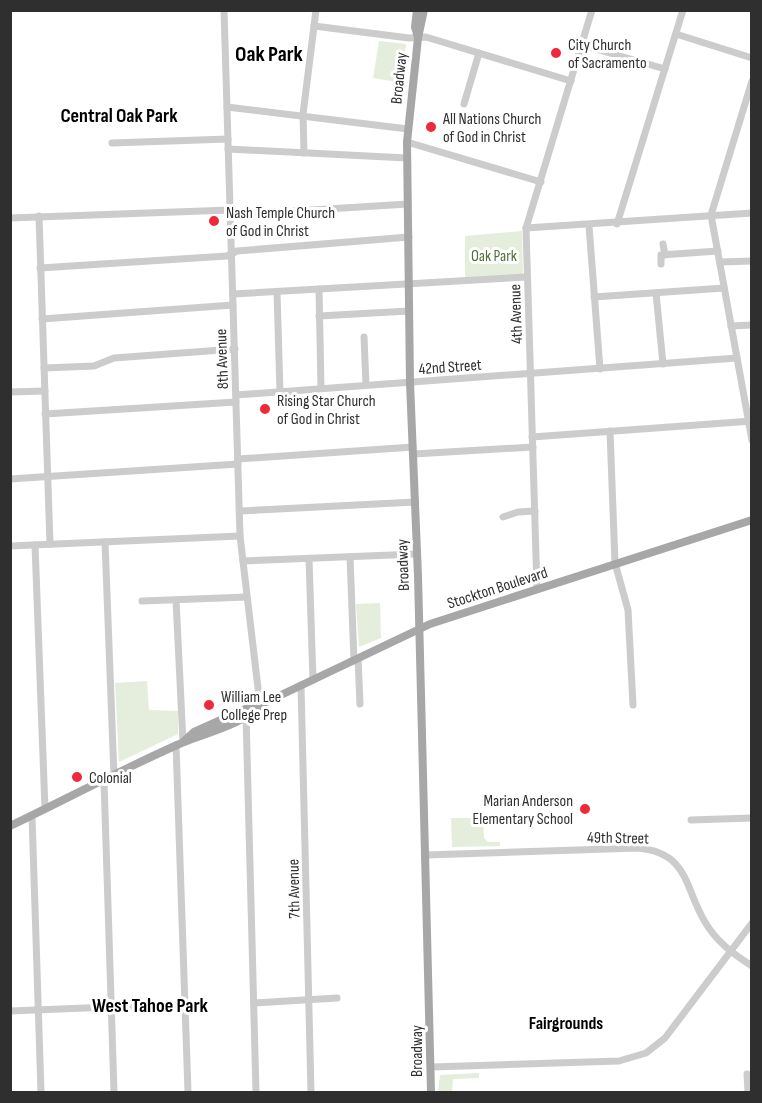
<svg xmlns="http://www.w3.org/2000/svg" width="762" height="1103" font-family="'Sofia Sans Condensed',sans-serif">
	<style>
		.green { fill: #e5eddc }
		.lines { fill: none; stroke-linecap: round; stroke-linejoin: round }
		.minor { stroke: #ccc; stroke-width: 7 }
		.major { stroke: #a7a7a7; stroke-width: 8 }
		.poi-dot { fill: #ee2939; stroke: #fff; stroke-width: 2 }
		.labels { text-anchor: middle; stroke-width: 6; stroke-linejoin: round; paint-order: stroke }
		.poi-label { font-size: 16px; fill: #2f2f2f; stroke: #fff; text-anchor: start }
		.street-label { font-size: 16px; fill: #2f2f2f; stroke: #fff }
		.park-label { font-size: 16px; fill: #526d3a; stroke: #fff }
		.neighbourhood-label { font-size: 18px; font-weight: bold; fill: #000; stroke: #fff }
		.quarter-label { font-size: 20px; font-weight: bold; fill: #000; stroke: #fff }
		.district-label { font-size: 22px; font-weight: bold; fill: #000; stroke: #fff }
	</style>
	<rect width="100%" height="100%" fill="#fff"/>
	<g class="green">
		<polygon points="379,41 406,44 402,75 404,83 373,78"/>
		<polygon points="522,231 523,274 465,279 465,236"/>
		<polygon points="380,603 381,638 359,647 356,604"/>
		<polygon points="147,681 149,710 178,711 178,734 119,762 115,683"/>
		<polygon points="451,818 483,818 484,838 488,842 500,842 500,846 452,847"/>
		<polygon points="479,1073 479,1078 453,1079 452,1092 438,1092 440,1075"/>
	</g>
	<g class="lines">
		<g class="minor">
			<polyline points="224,10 240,536 260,705"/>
			<polyline points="314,26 409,38 426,37 571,81"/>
			<polyline points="676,34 752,58"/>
			<polyline points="582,45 665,69"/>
			<polyline points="752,81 711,215 752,440"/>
			<polyline points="464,104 479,53"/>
			<polyline points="227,107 408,129"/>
			<polyline points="407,142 541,182"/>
			<polyline points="112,143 228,139"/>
			<polyline points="228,149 407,158"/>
			<polyline points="304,153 303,114 316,10"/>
			<polyline points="230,215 408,204"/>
			<polyline points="39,216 50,544"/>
			<polyline points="10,218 230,210"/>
			<polyline points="617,224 683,10"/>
			<polyline points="589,226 600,369"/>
			<polyline points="526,228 752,213"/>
			<polyline points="663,244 665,255"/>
			<polyline points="720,262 752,261"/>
			<polyline points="661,264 661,255 718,251"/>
			<polyline points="40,268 227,256 237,251 409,237"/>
			<polyline points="319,289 321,388"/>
			<polyline points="277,292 280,392"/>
			<polyline points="656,293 663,364"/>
			<polyline points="233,294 527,277"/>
			<polyline points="594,297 724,288"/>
			<polyline points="319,316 409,311"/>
			<polyline points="42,319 233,305"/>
			<polyline points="731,326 752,325"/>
			<polyline points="364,337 366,385"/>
			<polyline points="44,368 94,366 114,358 235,349"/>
			<polyline points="10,392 45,391"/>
			<polyline points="236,395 737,358"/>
			<polyline points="45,414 236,402"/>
			<polyline points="610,431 615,563 628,610 633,705"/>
			<polyline points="532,437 752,421"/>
			<polyline points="414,454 533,447"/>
			<polyline points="238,459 413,447"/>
			<polyline points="10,479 238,464"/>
			<polyline points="240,511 415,502"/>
			<polyline points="503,517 518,512 535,511"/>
			<polyline points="105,542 114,776"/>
			<polyline points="35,545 45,809"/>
			<polyline points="10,546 240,536"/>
			<polyline points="350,557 354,661"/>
			<polyline points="309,559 313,680"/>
			<polyline points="243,561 417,554"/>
			<polyline points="537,589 526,228 592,10"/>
			<polyline points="176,600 183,742"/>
			<polyline points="142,601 247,597"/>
			<polyline points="358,658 360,704"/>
			<polyline points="301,685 311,1092"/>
			<polyline points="246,715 256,1092"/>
			<polyline points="176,745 188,1092"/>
			<polyline points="104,781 114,1092"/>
			<polyline points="32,816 41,1092"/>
			<polyline points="691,820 752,818"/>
			<path d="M426 855 638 848C689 853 684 887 705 922 716 941 733 954 752 966"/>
			<polyline points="254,1003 337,998"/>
			<polyline points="10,1011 185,1004"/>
			<polyline points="432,1067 619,1061 646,1053 665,1038 752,923"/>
			<polyline points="747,1074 748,1092"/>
		</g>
		<g class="major">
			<polyline points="417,10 415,27 418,37"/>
			<polyline points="424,10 418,38 407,142 410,383 418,576 431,1092"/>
			<polyline points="183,742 194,732 252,706 260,705 430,624 752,520"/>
			<path d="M10 826C66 799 121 770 177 745 203 733 240 727 260 705"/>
		</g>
	</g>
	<g class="poi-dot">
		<circle cx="556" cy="53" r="6"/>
		<circle cx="431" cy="127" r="6"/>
		<circle cx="214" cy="221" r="6"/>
		<circle cx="265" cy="409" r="6"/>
		<circle cx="209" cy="705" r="6"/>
		<circle cx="77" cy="777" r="6"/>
		<circle cx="585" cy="809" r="6"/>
	</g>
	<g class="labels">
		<g class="poi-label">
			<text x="568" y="50">City Church<tspan x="568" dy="18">of Sacramento</tspan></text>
			<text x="443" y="124">All Nations Church<tspan x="443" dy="18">of God in Christ</tspan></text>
			<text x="226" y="218">Nash Temple Church<tspan x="226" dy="18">of God in Christ</tspan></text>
			<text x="277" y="406">Rising Star Church<tspan x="277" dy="18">of God in Christ</tspan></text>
			<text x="221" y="702">William Lee<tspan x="221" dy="18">College Prep</tspan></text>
			<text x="89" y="783">Colonial</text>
			<text x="573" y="806" text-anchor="end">Marian Anderson<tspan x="573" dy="18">Elementary School</tspan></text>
		</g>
		<g class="street-label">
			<text transform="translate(398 78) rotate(-84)" y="6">Broadway</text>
			<text transform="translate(515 314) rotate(-92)" y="6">4th Avenue</text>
			<text transform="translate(221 359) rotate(-92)" y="6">8th Avenue</text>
			<text transform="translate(450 366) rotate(-4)" y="6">42nd Street</text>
			<text transform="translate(402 565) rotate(-92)" y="6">Broadway</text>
			<text transform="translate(497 587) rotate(-18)" y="6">Stockton Boulevard</text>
			<text transform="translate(618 837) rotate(1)" y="6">49th Street</text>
			<text transform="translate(293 889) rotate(-91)" y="6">7th Avenue</text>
			<text transform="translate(416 1051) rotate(-90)" y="6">Broadway</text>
		</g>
		<g class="park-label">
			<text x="494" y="261">Oak Park</text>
		</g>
		<g class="neighbourhood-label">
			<text x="566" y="1029">Fairgrounds</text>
		</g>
		<g class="quarter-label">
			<text x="119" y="122">Central Oak Park</text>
			<text x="150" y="1012">West Tahoe Park</text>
		</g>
		<g class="district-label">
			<text x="269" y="61">Oak Park</text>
		</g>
	</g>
	<rect width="762" height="1103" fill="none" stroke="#2f2f2f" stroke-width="24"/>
</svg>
